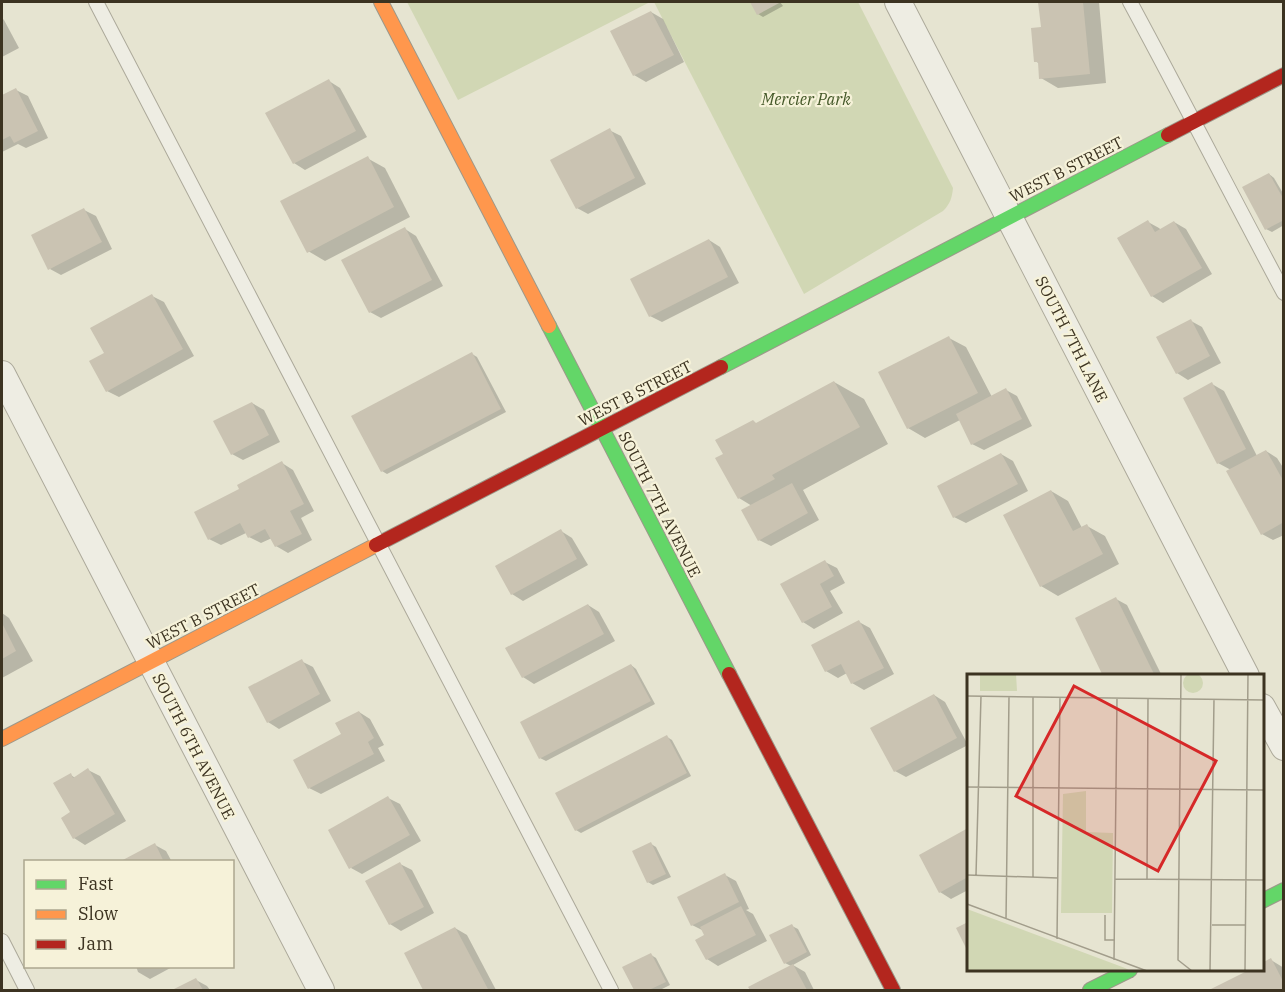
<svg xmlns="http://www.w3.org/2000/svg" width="1285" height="992" font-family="'IBM Plex Serif',serif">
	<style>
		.green { fill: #d1d7b4 }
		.shadow { fill: #0003 }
		.building { fill: #cac3b2 }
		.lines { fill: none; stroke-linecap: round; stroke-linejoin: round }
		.lane-casing { stroke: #aca99a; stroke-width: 16 }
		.street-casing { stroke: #aca99a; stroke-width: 28 }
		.fast-casing { stroke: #9c988a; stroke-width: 16 }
		.slow-casing { stroke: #9c988a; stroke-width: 16 }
		.jam-casing { stroke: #9c988a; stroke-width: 16 }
		.lane { stroke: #eeede3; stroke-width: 14 }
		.street { stroke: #eeede3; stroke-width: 26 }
		.fast { stroke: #63d668; stroke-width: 14 }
		.slow { stroke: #ff974d; stroke-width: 14 }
		.jam { stroke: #b3261e; stroke-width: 14 }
		.labels { text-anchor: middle; stroke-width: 4.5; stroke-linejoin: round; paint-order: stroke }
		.park-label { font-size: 16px; font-style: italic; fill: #445828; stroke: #f6f2d9 }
		.street-label { font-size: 16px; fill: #3c3321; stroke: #f6f2d9 }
		.inset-road { fill: none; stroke: #a29d8b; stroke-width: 1.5 }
		.view { fill: #d62828; fill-opacity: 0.15; stroke: #d62828; stroke-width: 3 }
		.inset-edge { fill: none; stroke: #3c3321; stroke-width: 3 }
	</style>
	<rect width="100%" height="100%" fill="#e6e4d1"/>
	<g class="green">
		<polygon points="407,2 650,2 458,100"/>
		<path d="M654 2H858L953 188C952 198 950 204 943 211L804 294Z"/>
	</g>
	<g class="shadow">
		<polygon points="751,2 780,2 783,6 763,17 758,14"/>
		<polygon points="1036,2 1099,2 1106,83 1058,88 1041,78 1040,64 1035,61 1042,29 1040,4"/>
		<polygon points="651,12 663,19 684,62 646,82 634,75"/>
		<polygon points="2,18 4,20 19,48 2,57"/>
		<polygon points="329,81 340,88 367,137 305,170 294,163"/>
		<polygon points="16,90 28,96 48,138 26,148 18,144 2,152 2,97"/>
		<polygon points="609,130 621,136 646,184 588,214 577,208"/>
		<polygon points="367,158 385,168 410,217 325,261 308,251"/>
		<polygon points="1269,174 1274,178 1284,195 1284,225 1272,232 1266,229"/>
		<polygon points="84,210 96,216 112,249 61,275 50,269"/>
		<polygon points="1148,222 1159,228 1161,230 1174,222 1186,229 1212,274 1163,303 1152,296"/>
		<polygon points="405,229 416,236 443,286 381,318 370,312"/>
		<polygon points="709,240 720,247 739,283 662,322 650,316"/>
		<polygon points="152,296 164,302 194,356 119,397 107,391"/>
		<polygon points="1191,321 1202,327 1221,363 1188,380 1177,373"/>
		<polygon points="949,338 966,347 992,397 1006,390 1017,396 1032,426 984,450 972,444 960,420 925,438 908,428"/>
		<polygon points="472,354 477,357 506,412 387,474 382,471"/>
		<polygon points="834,382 864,399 888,444 803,490 819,520 771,546 759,540 752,506 739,498 725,454 758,424"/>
		<polygon points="1212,384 1224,391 1257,456 1266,451 1277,458 1284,469 1284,535 1273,540 1262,534 1231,470 1218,463"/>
		<polygon points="252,403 264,410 280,442 243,460 232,454"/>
		<polygon points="1001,454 1013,461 1028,491 966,523 954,517"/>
		<polygon points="282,463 293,470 314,511 301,518 312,540 288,553 276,546 272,538 261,543 249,537 246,533 221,545 209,539 241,490"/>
		<polygon points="1051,491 1068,501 1082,528 1087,526 1105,536 1119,564 1058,596 1041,586"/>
		<polygon points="561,531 572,538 588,565 523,601 512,594"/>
		<polygon points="825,562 837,568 845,583 830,591 843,613 814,629 803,622"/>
		<polygon points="1116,599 1127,605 1162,676 1105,676"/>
		<polygon points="588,605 599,612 615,641 534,684 523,677"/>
		<polygon points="2,613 9,618 33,661 2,678"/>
		<polygon points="859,622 870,628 894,674 864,690 852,683 847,673 838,678 826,671 813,645"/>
		<polygon points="301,661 313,667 331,701 279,729 268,722"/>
		<polygon points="631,665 636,669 655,704 546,761 540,758"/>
		<polygon points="934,695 945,702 968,745 906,777 895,771"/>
		<polygon points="359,712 370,719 384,745 378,748 385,761 321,794 309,788"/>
		<polygon points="667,737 672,740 691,776 581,833 576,830"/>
		<polygon points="88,770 100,776 126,821 85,845 74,838 71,775 75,778"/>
		<polygon points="388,798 400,804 421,841 362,874 351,868"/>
		<polygon points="968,830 968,890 951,899 940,892 921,856"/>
		<polygon points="651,844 656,847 671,877 653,885 648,882"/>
		<polygon points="155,845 166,851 172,862 122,862"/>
		<polygon points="400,864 412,870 434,913 401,931 390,924"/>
		<polygon points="725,875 736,881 749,909 746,910 753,914 767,941 718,966 707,959 706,936 704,931 692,925"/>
		<polygon points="792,926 798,929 811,955 793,965 805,972 814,990 752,990 751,987 791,966 785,963"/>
		<polygon points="455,928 467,935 496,990 425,990 406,954"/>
		<polygon points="651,955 656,958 670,985 660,990 636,990 624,968"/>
		<polygon points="1271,960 1284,968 1284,990 1212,990 1253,970 1262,970"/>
		<polygon points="136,966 174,966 150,979 138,972"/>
		<polygon points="196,980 207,986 210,990 175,990"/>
	</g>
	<g class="building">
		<polygon points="750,2 781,2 757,15"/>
		<polygon points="1038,2 1083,2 1090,74 1039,79 1038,62 1034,62 1031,28 1041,27"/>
		<polygon points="651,11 674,55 633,76 610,31"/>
		<polygon points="329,79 356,131 293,164 265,113"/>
		<polygon points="16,88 38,131 14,143 10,136 2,140 2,95"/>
		<polygon points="610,128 635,178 576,209 550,160"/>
		<polygon points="368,156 394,207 307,253 280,201"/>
		<polygon points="1269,173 1284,200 1284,220 1265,230 1242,187"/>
		<polygon points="84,208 102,242 48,270 31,235"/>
		<polygon points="1148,220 1155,232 1174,221 1202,268 1151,297 1117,238"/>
		<polygon points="405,227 432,280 369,313 341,260"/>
		<polygon points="709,239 728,277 649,317 630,279"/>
		<polygon points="152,294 183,349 106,392 89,361 104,353 90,328"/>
		<polygon points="1191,319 1210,356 1176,374 1156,337"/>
		<polygon points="949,336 978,393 907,429 878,372"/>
		<polygon points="472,352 501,409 381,472 351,416"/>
		<polygon points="834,381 860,427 772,475 775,479 738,499 715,458 723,454 715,440 753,420 756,423"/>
		<polygon points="1212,382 1246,449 1217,464 1183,398"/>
		<polygon points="1006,388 1022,419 971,445 956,414"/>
		<polygon points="252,402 269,435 231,455 213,421"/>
		<polygon points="1266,450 1284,482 1284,522 1261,535 1226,471"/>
		<polygon points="1001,453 1018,484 953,518 937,486"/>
		<polygon points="282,461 304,504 290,511 302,534 275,547 265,529 248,538 240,523 208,540 194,512 239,489 237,485"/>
		<polygon points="792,483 808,513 758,541 741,510"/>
		<polygon points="1051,490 1073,531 1087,524 1103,554 1040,587 1003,515"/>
		<polygon points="561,529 577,559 511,595 495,566"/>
		<polygon points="825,560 834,576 820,584 832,607 802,623 780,584"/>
		<polygon points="1116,597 1155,676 1103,676 1075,618"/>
		<polygon points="588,604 604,634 522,678 505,648"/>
		<polygon points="859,620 884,668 851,684 841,664 825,672 811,645"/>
		<polygon points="2,623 16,651 2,659"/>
		<polygon points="302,659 320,694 267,723 248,687"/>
		<polygon points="631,664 651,701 539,759 520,722"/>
		<polygon points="934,694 957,738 894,772 870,728"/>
		<polygon points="359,711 374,738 368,742 374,754 308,789 293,760 341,734 335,723"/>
		<polygon points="667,735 687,773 575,831 555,793"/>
		<polygon points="88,768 115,814 73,839 61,818 70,812 53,783 71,773 73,778"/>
		<polygon points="388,796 410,835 349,869 328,830"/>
		<polygon points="968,828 968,877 939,893 919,855"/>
		<polygon points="651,842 666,874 647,883 632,851"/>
		<polygon points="155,843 164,862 119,862"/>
		<polygon points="400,862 424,907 389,925 365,881"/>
		<polygon points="725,873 739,902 691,926 677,897"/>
		<polygon points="741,906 756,935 706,960 695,940 704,935 700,927"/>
		<polygon points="968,922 968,952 956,928"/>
		<polygon points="792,924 807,952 784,964 769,935"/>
		<polygon points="455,927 488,989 486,990 423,990 404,953"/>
		<polygon points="651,953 666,982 649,990 634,990 622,967"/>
		<polygon points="1271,958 1284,983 1284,990 1209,990 1249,970 1262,970 1262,963"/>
		<polygon points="793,964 807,990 750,990 748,987"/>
		<polygon points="196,978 203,990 172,990"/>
	</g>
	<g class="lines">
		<defs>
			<g id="lane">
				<polyline points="96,2 611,990"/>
				<path d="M1130 2C1182 98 1232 196 1284 293"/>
				<polyline points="2,941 27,990"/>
			</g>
			<g id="street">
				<polyline points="898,2 1246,676"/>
				<polyline points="2,374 321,990"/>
				<polyline points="1262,707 1284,747"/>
			</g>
			<g id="fast">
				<polyline points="549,326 729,674"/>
				<polyline points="721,367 1168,135"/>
				<polyline points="1262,901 1284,890"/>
				<polyline points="1090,990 1130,970"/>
			</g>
			<g id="slow">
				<polyline points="381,2 549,326"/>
				<polyline points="2,739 376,545"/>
			</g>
			<g id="jam">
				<polyline points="1168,135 1284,75"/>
				<polyline points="376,545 721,367"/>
				<polyline points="729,674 893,990"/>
			</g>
		</defs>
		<use href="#lane" class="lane-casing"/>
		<use href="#street" class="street-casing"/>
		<use href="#fast" class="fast-casing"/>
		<use href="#slow" class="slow-casing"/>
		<use href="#jam" class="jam-casing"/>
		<use href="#lane" class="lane"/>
		<use href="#street" class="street"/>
		<use href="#fast" class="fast"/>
		<use href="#slow" class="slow"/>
		<use href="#jam" class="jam"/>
	</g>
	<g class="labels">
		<g class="park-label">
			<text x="806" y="105">Mercier Park</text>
		</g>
		<g class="street-label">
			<text transform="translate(1066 169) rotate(-27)" y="6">WEST B STREET</text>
			<text transform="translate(1072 339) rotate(63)" y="6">SOUTH 7TH LANE</text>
			<text transform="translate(635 393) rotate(-27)" y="6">WEST B STREET</text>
			<text transform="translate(660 504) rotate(63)" y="6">SOUTH 7TH AVENUE</text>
			<text transform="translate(203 616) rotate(-27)" y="6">WEST B STREET</text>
			<text transform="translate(194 746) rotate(63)" y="6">SOUTH 6TH AVENUE</text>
		</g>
	</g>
	<g transform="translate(967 674)">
		<rect width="297" height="297" fill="#e6e4d1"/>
		<path d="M216 9a10 10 0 1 1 20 0a10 10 0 1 1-20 0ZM13 0H49L50 17H13ZM119 117V158L146 159 145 239H94L96 120ZM0 235 158 294 164 297H0Z" fill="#d1d7b4"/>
		<path class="inset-road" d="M214 0 211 286 225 297M0 22 297 26M0 113 297 116M0 201 91 204M9 201 14 22M66 204V23M148 205 297 206M180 205 181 24M0 230 180 297M138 241V266H148M39 245 42 23M245 251H278M90 265 93 23M147 286 150 24M243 297 247 25M278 297 281 0"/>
		<path class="view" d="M107 12 249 87 191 197 49 122Z"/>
		<rect width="297" height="297" class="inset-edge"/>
	</g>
	<rect width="1285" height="992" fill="none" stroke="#3c3321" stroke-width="6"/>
	<rect x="24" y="860" width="210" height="108" fill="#f6f2d9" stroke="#aca68f" stroke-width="1.5"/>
	<rect x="36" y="880" width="30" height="9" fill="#63d668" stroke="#aca68f" stroke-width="1.5"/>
	<text x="78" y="890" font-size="18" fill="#3c3321">Fast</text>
	<rect x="36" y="910" width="30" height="9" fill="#ff974d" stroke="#aca68f" stroke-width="1.5"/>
	<text x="78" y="920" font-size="18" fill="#3c3321">Slow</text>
	<rect x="36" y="940" width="30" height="9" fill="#b3261e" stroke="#aca68f" stroke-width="1.5"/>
	<text x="78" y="950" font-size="18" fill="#3c3321">Jam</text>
</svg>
